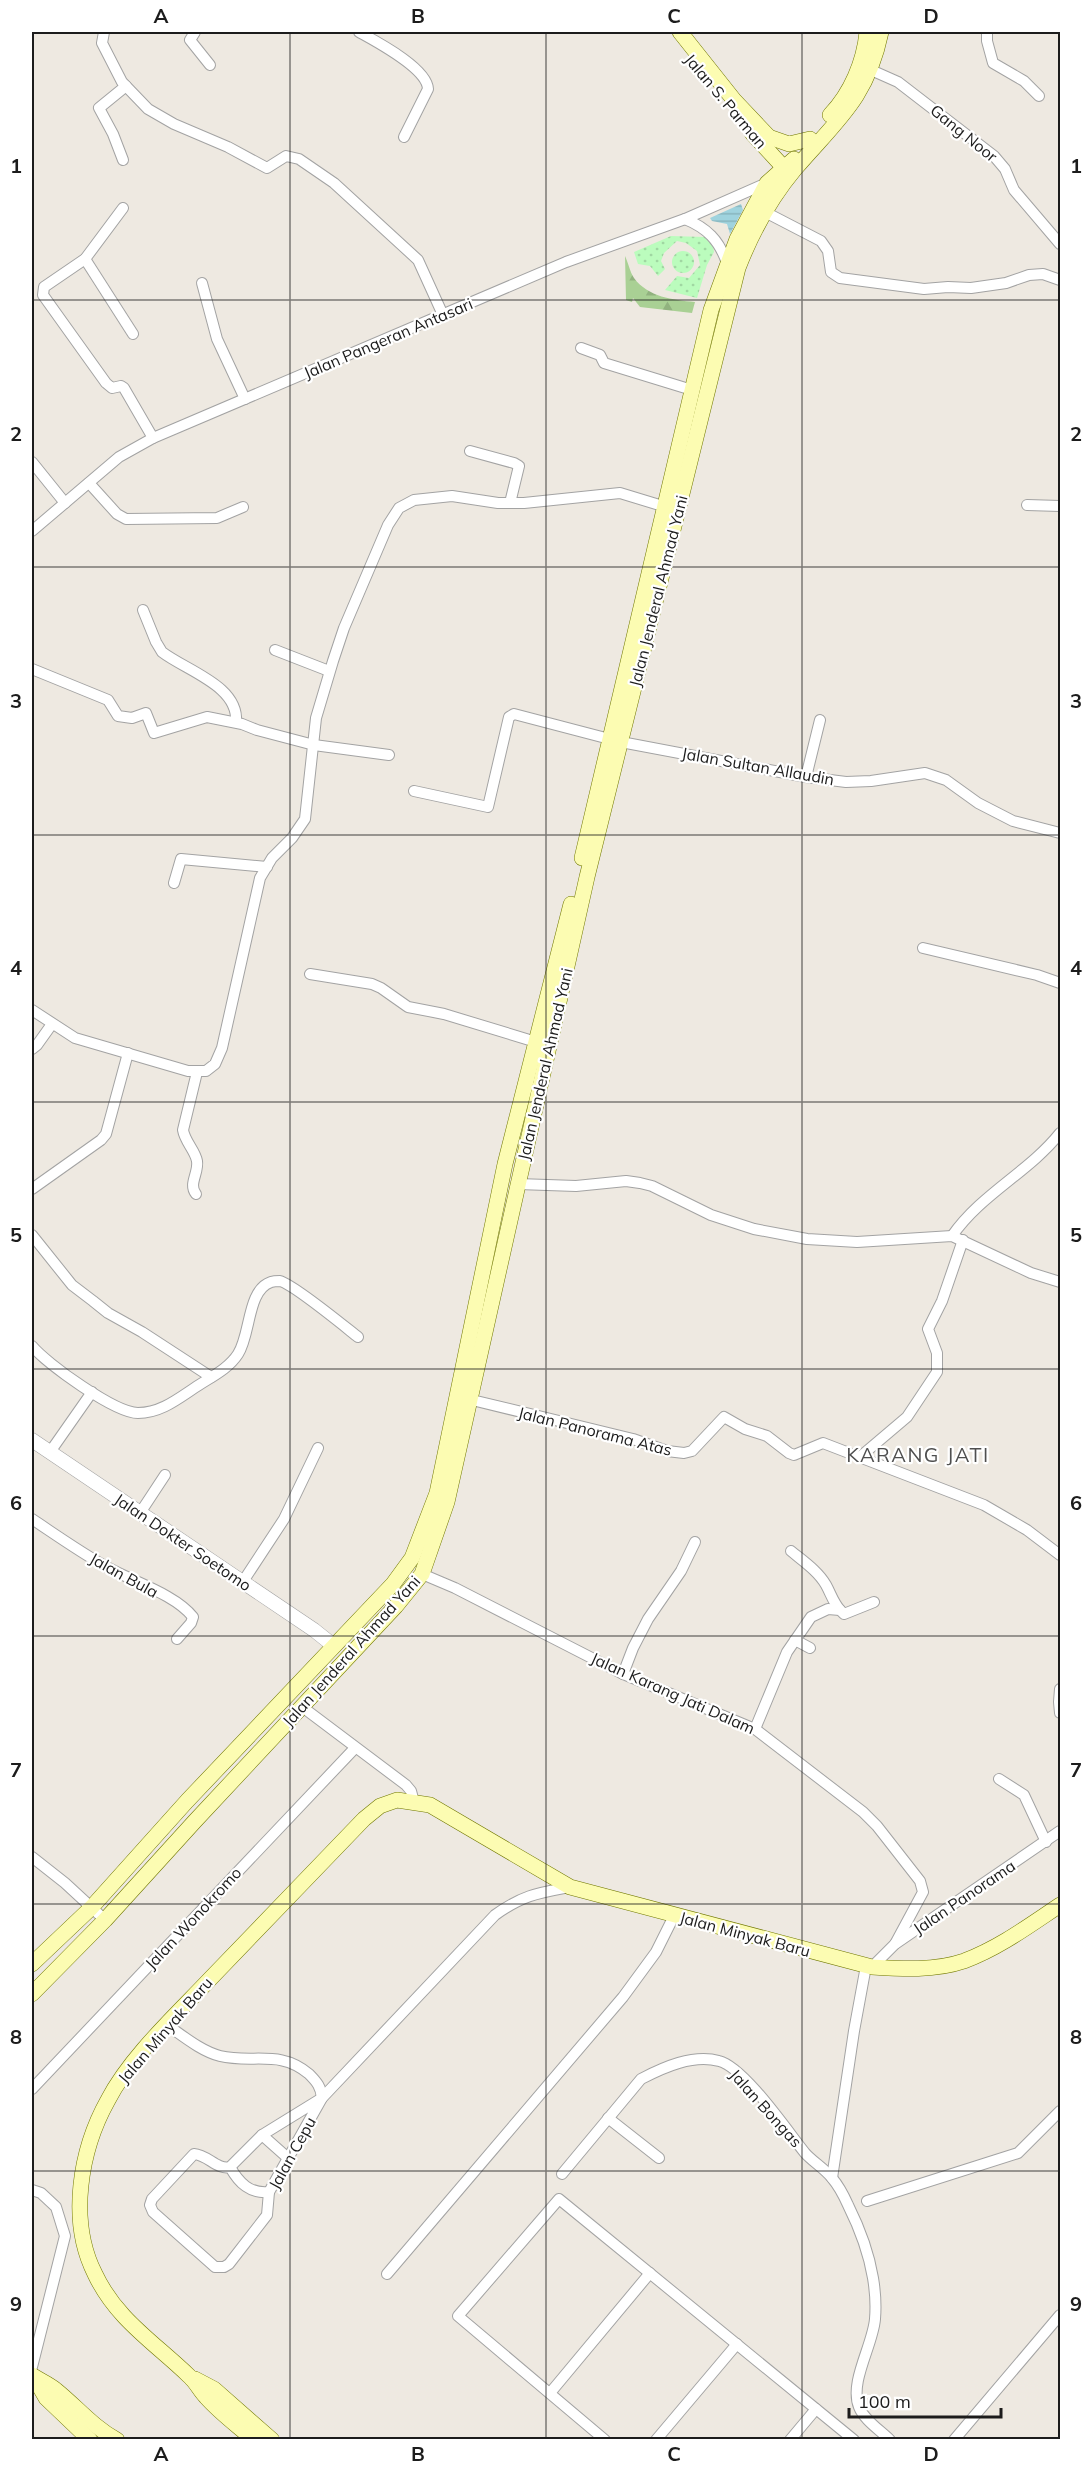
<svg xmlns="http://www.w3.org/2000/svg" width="1092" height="2471" font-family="Mulish,sans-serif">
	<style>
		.forest { fill: url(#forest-firs) }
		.park { fill: url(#park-dots) }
		.water { fill: url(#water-rules) }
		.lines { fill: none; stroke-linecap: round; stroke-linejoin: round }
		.minor-casing { stroke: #a3a3a3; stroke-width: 12 }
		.tertiary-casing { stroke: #a3a3a3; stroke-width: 15 }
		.secondary-casing { stroke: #707700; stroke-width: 16 }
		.minor { stroke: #fff; stroke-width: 10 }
		.tertiary { stroke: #fff; stroke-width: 14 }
		.secondary { stroke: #fcfcb2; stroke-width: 15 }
		.grid { fill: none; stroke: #1c1c1c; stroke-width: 1.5; stroke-opacity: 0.55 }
		.labels { text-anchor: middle; stroke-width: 4.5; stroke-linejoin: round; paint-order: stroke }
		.street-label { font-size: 16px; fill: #1c1c1c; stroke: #fff }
		.quarter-label { font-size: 20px; letter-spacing: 1.5px; fill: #4f4f4f; stroke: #fff }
		.neatline { fill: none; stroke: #1c1c1c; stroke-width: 2 }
		.grid-label { font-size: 20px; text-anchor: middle; font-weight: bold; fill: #1c1c1c }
	</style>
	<defs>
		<pattern id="forest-firs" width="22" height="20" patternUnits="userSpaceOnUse" patternTransform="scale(1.5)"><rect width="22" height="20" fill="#a9d094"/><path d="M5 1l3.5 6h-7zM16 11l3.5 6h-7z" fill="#91b27f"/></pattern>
		<pattern id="park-dots" width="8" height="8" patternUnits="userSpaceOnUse" patternTransform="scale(1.5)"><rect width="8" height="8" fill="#bbfcbd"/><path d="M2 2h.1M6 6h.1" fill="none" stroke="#a0d7a2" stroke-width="1.8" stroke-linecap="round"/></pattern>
		<pattern id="water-rules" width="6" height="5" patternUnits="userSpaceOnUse" patternTransform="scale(1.5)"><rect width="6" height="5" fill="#9fd3de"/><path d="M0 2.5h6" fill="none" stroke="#88b5be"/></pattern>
	</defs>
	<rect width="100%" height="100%" fill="#eee9e1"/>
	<path class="forest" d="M625 256C628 262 630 272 634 278 648 297 673 300 695 302L692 313 640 307 633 298 632 302 626 300Z"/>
	<g class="park">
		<polygon points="671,236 705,237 713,246 714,252 707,265 697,298 665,290 677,276 689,278 700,265 697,251 686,243 677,241 664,253 661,261 665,269 658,276 650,266 638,264 634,252"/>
		<circle cx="683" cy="262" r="11"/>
	</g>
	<polygon class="water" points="741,204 743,210 730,234 727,224 712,221 710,218"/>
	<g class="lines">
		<defs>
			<g id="minor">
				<polyline points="104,32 102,43 122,82 148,109 174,124 228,147 267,168 286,156 299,159 334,183 418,260 443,315"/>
				<polyline points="195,32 190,40 210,65"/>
				<path d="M359 32C377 42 427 68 428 89L404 137"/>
				<polyline points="987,32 987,41 993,63 1024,81 1039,96"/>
				<polyline points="871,70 898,82 994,156 1005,169 1014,190 1060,244"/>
				<polyline points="123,160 113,134 99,108 126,86"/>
				<polyline points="123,208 85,259 44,287 43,295 106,383 112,388 121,386 124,388 153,438"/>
				<polyline points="765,212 821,241 828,251 831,272 840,278 924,289 948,287 971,288 1006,283 1029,275 1043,274 1060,280"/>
				<path d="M685 219C707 228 719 240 727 263"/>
				<polyline points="85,259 133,334"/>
				<polyline points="202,283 217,339 245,399"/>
				<polyline points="581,348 600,355 604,363 692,390"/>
				<polyline points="470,451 514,463 519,466 510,503"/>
				<polyline points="32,462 65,503"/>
				<polyline points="89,483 117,514 126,519 217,518 243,507"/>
				<polyline points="1027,505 1060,506"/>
				<polyline points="32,531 119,457 153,438 566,262 685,219 767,183"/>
				<path d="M143 610 156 642 162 652C187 671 239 686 236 722"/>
				<polyline points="275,650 329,671"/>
				<polyline points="32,669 108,700 118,716 132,718 146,713 154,733 207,717 242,724 257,730 314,745 389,755"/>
				<polyline points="806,777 820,720"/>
				<polyline points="414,791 488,807 509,717 514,714 621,742 806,777 846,782 871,781 925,773 946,780 978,803 1013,821 1060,833"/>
				<polyline points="174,883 181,859 267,867"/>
				<polyline points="923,948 1037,975 1060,983"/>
				<polyline points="310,974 372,984 381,988 408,1007 444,1014 536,1042"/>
				<polyline points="32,1010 75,1038 188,1071 206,1071 215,1064 222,1048 260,878 272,858 292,838 305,819 316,718 333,661 344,628 388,525 399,508 414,500 452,496 498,503 524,503 620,493 666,507"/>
				<polyline points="32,1049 37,1045 52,1024"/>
				<polyline points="518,1184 576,1186 626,1181 640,1183 652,1186 711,1215 754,1229 807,1239 857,1242 952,1236 1031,1273 1060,1282"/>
				<polyline points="32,1189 101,1140 106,1134 128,1053"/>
				<path d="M196 1194C188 1184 199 1173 197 1161 195 1150 185 1142 183 1130L197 1072"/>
				<polyline points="32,1235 72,1285 93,1301 108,1313 142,1332 211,1377"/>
				<path d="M952 1236C981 1194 1029 1172 1060 1133"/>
				<path d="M32 1346C47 1364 115 1413 138 1413 162 1413 180 1397 199 1385 213 1376 229 1368 238 1354 251 1334 247 1290 271 1282 274 1281 277 1281 280 1281 293 1284 344 1326 358 1337"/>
				<polyline points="472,1400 633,1439 667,1451 684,1453 692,1451 724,1417 745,1429 767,1436 789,1453 794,1455 823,1443 984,1505 1027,1530 1060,1555"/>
				<polyline points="50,1452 92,1392"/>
				<polyline points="861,1456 907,1417 937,1372 937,1353 928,1329 942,1301 963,1240"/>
				<polyline points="140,1513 165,1475"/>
				<path d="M32 1519C56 1535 80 1552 105 1566 131 1581 175 1594 193 1617L191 1623 177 1639"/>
				<path d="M791 1551C803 1561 818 1571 826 1585 831 1594 833 1602 840 1610"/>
				<polyline points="422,1574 455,1588 623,1674 755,1729 863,1812 877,1826 920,1881 923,1892 895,1944"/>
				<polyline points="242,1583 284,1519 318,1448"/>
				<polyline points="795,1640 810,1648"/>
				<polyline points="623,1674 633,1648 648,1619 681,1571 695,1542"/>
				<polyline points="1060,1689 1059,1702 1060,1713"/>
				<polyline points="301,1706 406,1785 411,1791 414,1802"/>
				<polyline points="755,1729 787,1652 811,1617 828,1609 840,1610 844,1614 874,1602"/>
				<polyline points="999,1779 1024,1795 1046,1842"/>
				<polyline points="32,1857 65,1883 105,1920"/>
				<polyline points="872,1967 895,1944 1060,1831"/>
				<path d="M167 2025C183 2036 201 2051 220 2056 253 2064 280 2049 309 2074 317 2082 321 2087 322 2098"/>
				<polyline points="32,2089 355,1748"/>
				<path d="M322 2098 262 2135 230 2167C217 2170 208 2155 194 2154L152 2199 150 2205 153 2212 215 2267H224L229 2264 267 2215 269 2192 322 2098 495 1915C523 1895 538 1893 570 1887"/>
				<polyline points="608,2118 659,2158"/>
				<polyline points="262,2135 289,2159"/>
				<path d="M230 2167C239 2183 250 2194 269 2192"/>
				<path d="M562 2174 641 2079C664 2067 693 2054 719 2061 744 2067 788 2132 805 2153 813 2162 824 2168 832 2178 838 2185 844 2196 848 2205 859 2227 869 2254 873 2278 875 2290 876 2307 875 2319 873 2345 849 2382 859 2407 864 2420 880 2430 890 2440"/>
				<polyline points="832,2178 854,2031 866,1966"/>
				<polyline points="32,2190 41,2193 56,2207 65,2236 32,2367"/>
				<polyline points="867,2201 1018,2153 1060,2111"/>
				<polyline points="387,2274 623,1997 656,1952 674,1916"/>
				<polyline points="550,2393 650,2273"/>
				<polyline points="605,2440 458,2316 559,2199 854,2440"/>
				<polyline points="656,2440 737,2344"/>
				<polyline points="790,2440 816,2409"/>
				<polyline points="954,2440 1060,2315"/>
			</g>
			<polyline id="tertiary" points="32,1440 314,1630 334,1646"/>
			<g id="secondary">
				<polyline points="680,32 734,100 769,137 789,144 810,139"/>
				<path d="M830 115C851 93 864 62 867 32"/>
				<polyline points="752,133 785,169"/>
				<polyline points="582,858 711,310 737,239 767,183 794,159"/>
				<polyline points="32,1964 91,1908 187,1801 393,1584 412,1558 437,1493 505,1164 571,904"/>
				<path d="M32 1994 105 1920 195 1821 396 1606 422 1574 447 1502 587 877 738 268C752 232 770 199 795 169 837 120 867 99 881 32"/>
				<path d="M32 2375C39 2380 49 2384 56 2390 77 2407 93 2427 117 2440"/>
				<polyline points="35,2379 46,2398 90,2440"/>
				<polyline points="195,2379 214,2389 272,2440"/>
				<path d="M254 2440C238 2426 220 2413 206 2397 200 2391 196 2382 189 2376 155 2343 116 2319 95 2274 68 2221 80 2150 108 2100 130 2057 177 2014 210 1979 261 1926 313 1872 364 1819L380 1806 397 1800 430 1805 570 1887 872 1967C902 1969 935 1971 964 1961 999 1948 1030 1925 1060 1905"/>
			</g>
		</defs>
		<use href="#minor" class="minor-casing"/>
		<use href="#tertiary" class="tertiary-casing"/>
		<use href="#secondary" class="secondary-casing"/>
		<use href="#minor" class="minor"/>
		<use href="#tertiary" class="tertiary"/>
		<use href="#secondary" class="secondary"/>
	</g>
	<path class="grid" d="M290 32V2440M546 32V2440M802 32V2440M32 300H1060M32 567H1060M32 835H1060M32 1102H1060M32 1369H1060M32 1636H1060M32 1904H1060M32 2171H1060"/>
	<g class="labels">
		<g class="street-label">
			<text transform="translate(726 101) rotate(50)" y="6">Jalan S. Parman</text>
			<text transform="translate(964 133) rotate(39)" y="6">Gang Noor</text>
			<text transform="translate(388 338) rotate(-23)" y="6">Jalan Pangeran Antasari</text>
			<text transform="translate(658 591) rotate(-76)" y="6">Jalan Jenderal Ahmad Yani</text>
			<text transform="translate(758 766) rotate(10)" y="6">Jalan Sultan Allaudin</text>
			<text transform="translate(545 1064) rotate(-77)" y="6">Jalan Jenderal Ahmad Yani</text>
			<text transform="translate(595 1431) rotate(14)" y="6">Jalan Panorama Atas</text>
			<text transform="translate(183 1542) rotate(34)" y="6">Jalan Dokter Soetomo</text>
			<text transform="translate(124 1575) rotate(29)" y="6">Jalan Bula</text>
			<text transform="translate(351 1651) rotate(-48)" y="6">Jalan Jenderal Ahmad Yani</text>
			<text transform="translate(673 1693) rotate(24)" y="6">Jalan Karang Jati Dalam</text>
			<text transform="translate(964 1897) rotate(-34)" y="6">Jalan Panorama</text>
			<text transform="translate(193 1918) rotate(-47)" y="6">Jalan Wonokromo</text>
			<text transform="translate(745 1934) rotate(15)" y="6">Jalan Minyak Baru</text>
			<text transform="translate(165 2030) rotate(-49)" y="6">Jalan Minyak Baru</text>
			<text transform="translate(766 2108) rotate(48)" y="6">Jalan Bongas</text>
			<text transform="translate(292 2153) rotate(-61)" y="6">Jalan Cepu</text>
		</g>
		<g class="quarter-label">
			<text x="918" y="1462">KARANG JATI</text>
		</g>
	</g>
	<rect width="1092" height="2471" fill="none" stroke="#ffffff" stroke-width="66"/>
	<path d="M849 2408v9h152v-9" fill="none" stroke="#1c1c1c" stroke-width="3"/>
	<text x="858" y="2408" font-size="18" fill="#1c1c1c" stroke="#ffffff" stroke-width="4.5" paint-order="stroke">100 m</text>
	<rect x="33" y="33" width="1026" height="2405" class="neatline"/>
	<g class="grid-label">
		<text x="161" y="23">A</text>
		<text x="418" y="23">B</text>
		<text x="674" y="23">C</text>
		<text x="931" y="23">D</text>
		<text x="16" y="173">1</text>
		<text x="1076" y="173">1</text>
		<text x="16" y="441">2</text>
		<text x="1076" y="441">2</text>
		<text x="16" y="708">3</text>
		<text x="1076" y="708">3</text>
		<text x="16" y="975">4</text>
		<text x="1076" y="975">4</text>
		<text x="16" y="1242">5</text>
		<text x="1076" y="1242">5</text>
		<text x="16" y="1510">6</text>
		<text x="1076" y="1510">6</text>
		<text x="16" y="1777">7</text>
		<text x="1076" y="1777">7</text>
		<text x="16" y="2044">8</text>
		<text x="1076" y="2044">8</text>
		<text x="16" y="2311">9</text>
		<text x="1076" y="2311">9</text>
		<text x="161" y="2461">A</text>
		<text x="418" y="2461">B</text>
		<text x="674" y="2461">C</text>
		<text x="931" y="2461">D</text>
	</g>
</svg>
